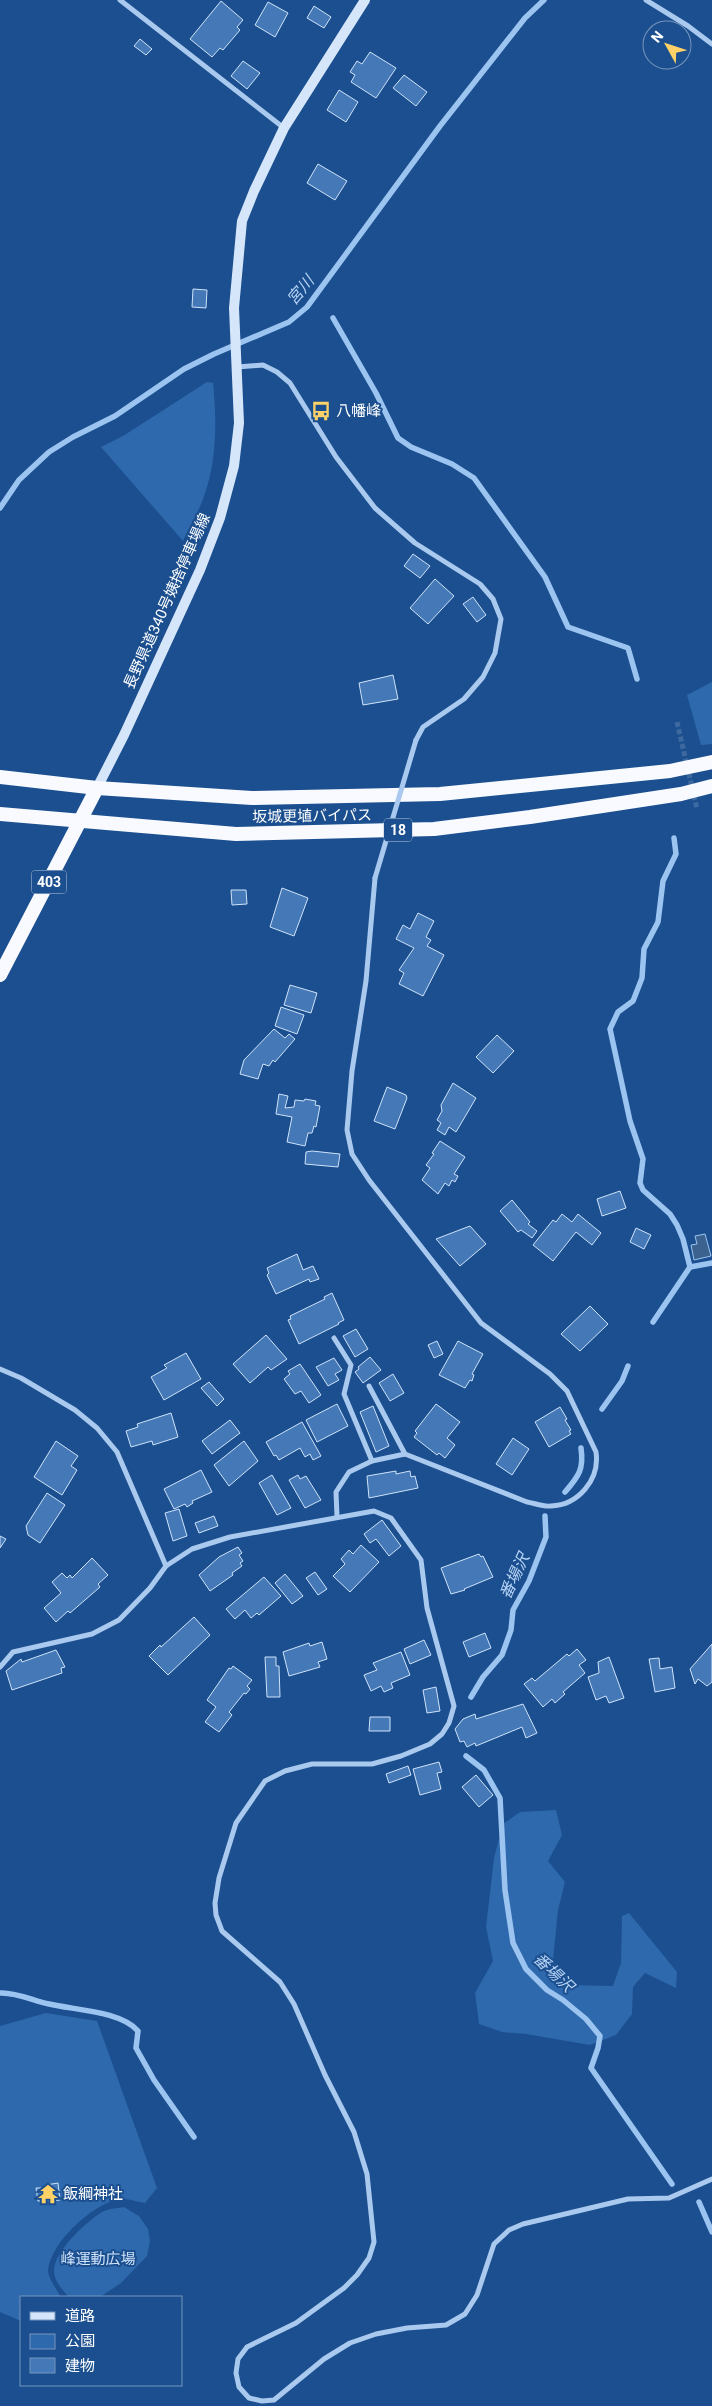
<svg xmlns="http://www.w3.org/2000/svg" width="712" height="2406" font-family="Roboto,'Noto Sans JP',sans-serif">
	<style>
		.green { fill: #2e69ad }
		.water { fill: #3c6290; stroke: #9cc4f0 }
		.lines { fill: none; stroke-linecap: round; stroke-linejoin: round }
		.stream { stroke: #9cc4f0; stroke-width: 5.5 }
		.building { fill: #4478b7; stroke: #cfe3fa }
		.minor-tunnel { stroke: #3d69a0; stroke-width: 5; stroke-dasharray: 5 2.5; stroke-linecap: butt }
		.minor { stroke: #a9c9ee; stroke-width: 5 }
		.secondary { stroke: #d6e6fa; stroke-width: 10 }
		.trunk { stroke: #f8faff; stroke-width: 14 }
		.minor-bridge { stroke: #a9c9ee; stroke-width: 5 }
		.labels { text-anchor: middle; stroke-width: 4; stroke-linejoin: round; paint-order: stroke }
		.shield { fill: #1b4f8f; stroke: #bbcadd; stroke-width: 1 }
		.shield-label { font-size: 14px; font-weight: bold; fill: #fff }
		.poi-label { font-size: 15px; fill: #fff; stroke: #1b4f8f; text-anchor: start }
		.street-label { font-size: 15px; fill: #fff; stroke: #1b4f8f }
		.park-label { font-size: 15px; fill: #cfe3fa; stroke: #1b4f8f }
		.water-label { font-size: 16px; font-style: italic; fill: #b5d3f5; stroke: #1b4f8f }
	</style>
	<rect width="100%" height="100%" fill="#1b4f8f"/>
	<g class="green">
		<path d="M207 382 213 383C217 420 217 463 203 499 198 513 189 527 183 541L101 447 123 436Z"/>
		<polygon points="712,682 712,744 701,745 687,695"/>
		<polygon points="556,1810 562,1835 548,1861 565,1882 558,1910 553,1960 569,1985 613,1986 621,1963 622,1916 629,1913 677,1972 676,1988 645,1973 633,1987 632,2014 616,2035 590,2045 526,2034 502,2032 479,2024 475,1993 493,1961 486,1927 494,1858 503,1824 520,1812"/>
		<path d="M46 2013 97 2021 157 2188 145 2203C137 2202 126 2198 118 2199 92 2205 51 2242 48 2270 48 2278 57 2290 61 2297H21V2321L0 2312V2026Z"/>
		<path d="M124 2207 139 2216 148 2229 150 2241 147 2256 121 2283 100 2297H69C63 2291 54 2281 54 2271 54 2251 86 2222 102 2212 108 2209 117 2208 124 2207Z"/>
	</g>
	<polygon class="water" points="705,1234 711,1256 694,1260 691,1245 697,1244 695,1236"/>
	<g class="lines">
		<g class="stream">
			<polyline points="333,318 376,393 398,438 411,447 452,464 474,478 545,577 568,627 628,648 637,679"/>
			<polyline points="0,508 19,480 49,452 73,437 115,416 184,369 214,354 289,322 307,307 440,126 525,18 544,0"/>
			<polyline points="674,838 676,854 663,881 658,922 644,949 642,978 633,1001 618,1012 610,1029 630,1121 643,1159 640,1183 643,1190 670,1214 677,1225 683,1239 690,1267"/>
			<polyline points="690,1267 712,1263"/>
			<polyline points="653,1322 690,1267"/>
			<polyline points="602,1409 622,1381 628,1366"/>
			<path d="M565 1492C579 1476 584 1469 581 1448"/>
			<polyline points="471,1697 483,1677 502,1655 511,1630 513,1610 529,1581 546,1537 545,1516"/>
			<polyline points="466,1756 484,1770 500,1798 505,1890 513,1943 526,1969 547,1990 563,2000 586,2019 600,2036 598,2048 591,2068 672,2184"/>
			<path d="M0 1993C16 1992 34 2001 49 2004 74 2010 121 2011 138 2031L136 2048 154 2080 194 2137"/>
			<polyline points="699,2202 712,2232"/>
		</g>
	</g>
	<g class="building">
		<polygon points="221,1 243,20 237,27 240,30 223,50 220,48 212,57 190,39"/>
		<polygon points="268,2 288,13 275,37 255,25"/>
		<polygon points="314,6 331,17 324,28 307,18"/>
		<polygon points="140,39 152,49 146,55 134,46"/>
		<polygon points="370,52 396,68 376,98 351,82 355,75 350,72 357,61 362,64"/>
		<polygon points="243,61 260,73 247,89 231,76"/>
		<polygon points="404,75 427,92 416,106 393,88"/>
		<polygon points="339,90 358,102 346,122 327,110"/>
		<polygon points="318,164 347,181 335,200 307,183"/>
		<polygon points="193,289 207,290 206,308 192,307"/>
		<polygon points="413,554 430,566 420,578 404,566"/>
		<polygon points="435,579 454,596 428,624 410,608"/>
		<polygon points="473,597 486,615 477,622 463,604"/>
		<polygon points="393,675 398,699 363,705 359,683"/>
		<polygon points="282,888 308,898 294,936 270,927"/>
		<polygon points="231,890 246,890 247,904 232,905"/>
		<polygon points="418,913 434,921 426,937 431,940 427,946 444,955 423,996 399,984 404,973 399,970 414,948 396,939 403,925 410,929"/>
		<polygon points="290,985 317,993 311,1013 284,1005"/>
		<polygon points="281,1007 304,1015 297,1034 275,1026"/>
		<polygon points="274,1029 285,1038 289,1034 295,1039 275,1062 273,1060 269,1066 263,1064 258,1079 240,1074 244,1060"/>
		<polygon points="497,1035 514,1051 493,1073 476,1057"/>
		<polygon points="453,1083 476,1098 456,1132 449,1127 445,1135 437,1130 441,1123 437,1120 442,1111 441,1105"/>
		<polygon points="387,1087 406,1095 407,1098 395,1129 374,1121"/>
		<polygon points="279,1094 288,1096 285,1108 294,1107 295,1100 304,1101 305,1099 316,1101 315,1105 320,1106 316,1127 314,1126 312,1133 308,1133 305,1146 287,1142 292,1117 276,1114"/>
		<polygon points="440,1141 465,1157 454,1174 458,1176 455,1182 452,1180 449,1186 445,1183 438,1194 422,1180 430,1168 426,1165 434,1154 432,1153"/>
		<polygon points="312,1151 340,1154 338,1167 305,1164 306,1152"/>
		<polygon points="620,1191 626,1208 602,1216 597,1199"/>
		<polygon points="512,1200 530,1222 528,1224 537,1231 532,1238 521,1230 518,1232 500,1211"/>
		<polygon points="562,1214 572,1222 578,1214 601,1233 592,1245 576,1232 553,1261 533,1245 553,1220 556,1222"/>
		<polygon points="470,1226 486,1244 460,1266 436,1239"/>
		<polygon points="636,1228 651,1235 644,1249 630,1242"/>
		<polygon points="297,1254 303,1270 313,1266 319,1279 310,1282 309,1279 276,1294 267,1275 269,1273 267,1268"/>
		<polygon points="332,1293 344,1320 338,1323 339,1324 299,1344 288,1320 291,1319 290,1316 325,1299 324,1297"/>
		<polygon points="590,1306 608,1324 580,1351 561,1334"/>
		<polygon points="356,1329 368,1349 355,1357 343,1336"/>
		<polygon points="266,1335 287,1359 271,1370 268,1367 250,1383 233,1364"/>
		<polygon points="437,1341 443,1354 434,1358 428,1345"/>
		<polygon points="458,1341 483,1354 472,1374 474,1375 472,1381 470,1380 465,1388 439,1375"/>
		<polygon points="186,1353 201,1379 164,1400 151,1377 167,1368 164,1365"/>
		<polygon points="370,1357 381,1370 363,1383 355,1372 359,1369 358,1367"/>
		<polygon points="334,1358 342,1370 335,1374 339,1380 328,1386 316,1367"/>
		<polygon points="300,1364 321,1395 309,1403 301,1391 295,1394 284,1379 290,1374 288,1371"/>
		<polygon points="393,1374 404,1393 390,1401 379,1383"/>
		<polygon points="209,1382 224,1399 217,1406 201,1388"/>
		<polygon points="337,1404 348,1426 317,1442 306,1420"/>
		<polygon points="436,1404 460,1422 447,1438 455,1445 445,1458 439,1453 437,1455 414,1437 417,1433 415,1431"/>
		<polygon points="373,1406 389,1446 376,1452 360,1412"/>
		<polygon points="560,1407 567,1419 565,1420 571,1430 569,1431 571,1434 549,1447 535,1422"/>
		<polygon points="171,1413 178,1437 153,1445 152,1441 131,1447 126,1431 138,1427 137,1424"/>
		<polygon points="230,1420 240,1433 212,1454 202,1441"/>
		<polygon points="302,1422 321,1456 313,1460 310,1454 305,1457 300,1448 279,1460 276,1455 274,1456 266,1442"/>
		<polygon points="513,1438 529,1449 512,1475 496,1464"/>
		<polygon points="56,1441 78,1456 71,1466 77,1470 62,1495 34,1477"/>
		<polygon points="244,1441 258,1461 229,1486 214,1465"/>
		<polygon points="201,1470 212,1492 192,1501 193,1503 187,1507 185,1504 174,1509 164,1489"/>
		<polygon points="396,1471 396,1474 410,1471 411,1477 415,1476 418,1488 369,1498 367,1476"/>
		<polygon points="272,1475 291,1508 277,1515 259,1483"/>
		<polygon points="298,1475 300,1479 306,1476 321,1500 305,1508 289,1480"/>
		<polygon points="47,1493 65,1505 40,1543 28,1535 26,1526"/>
		<polygon points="179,1509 187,1536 173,1541 165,1513"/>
		<polygon points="214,1516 218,1526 199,1533 195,1523"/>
		<polygon points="382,1520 401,1546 389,1556 376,1539 370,1543 364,1534"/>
		<polygon points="0,1536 6,1539 0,1548"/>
		<polygon points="361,1545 379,1562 350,1592 333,1576 345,1564 341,1559 349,1550 353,1554"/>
		<polygon points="238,1547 242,1553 239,1555 243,1561 240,1563 242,1566 232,1573 233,1575 210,1591 199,1575 219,1557"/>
		<polygon points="479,1554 481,1557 483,1556 493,1577 464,1589 465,1590 451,1594 441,1568"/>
		<polygon points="92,1558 108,1575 98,1584 100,1587 70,1613 68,1611 56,1622 44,1608 61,1593 52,1582 62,1573 67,1578 70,1575 72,1578"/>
		<polygon points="315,1572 327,1589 318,1595 306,1578"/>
		<polygon points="285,1574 303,1596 292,1604 275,1583"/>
		<polygon points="264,1577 281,1596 259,1615 257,1613 251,1618 245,1610 235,1619 226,1609"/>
		<polygon points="194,1617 210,1635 168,1675 149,1656 160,1645 161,1647"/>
		<polygon points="485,1633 491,1648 469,1657 463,1642"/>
		<polygon points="424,1640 431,1655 410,1664 404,1649"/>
		<polygon points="322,1642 327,1659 318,1662 320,1667 289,1676 283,1652 309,1643 310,1646"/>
		<polygon points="712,1644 712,1682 707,1686 698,1679 695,1684 690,1669"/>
		<polygon points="577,1649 586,1660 579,1665 585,1673 563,1692 565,1694 555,1703 552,1699 543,1707 524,1684 532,1678 535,1681 567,1654 569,1656"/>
		<polygon points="56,1650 65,1667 61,1668 62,1673 12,1690 6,1671 21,1659 22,1662"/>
		<polygon points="401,1652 410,1675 391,1683 393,1688 384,1692 381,1686 371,1691 364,1675 377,1670 373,1663"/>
		<polygon points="265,1657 276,1657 276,1666 279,1666 280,1697 267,1697"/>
		<polygon points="609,1657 624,1698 609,1703 606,1696 596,1700 588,1677 599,1673 598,1662"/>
		<polygon points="659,1658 660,1669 672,1667 675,1688 655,1692 649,1659"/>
		<polygon points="233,1666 252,1680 247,1686 250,1689 246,1694 244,1693 229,1712 232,1715 219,1732 205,1722 216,1707 207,1700 229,1668 231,1669"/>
		<polygon points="436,1687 440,1711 427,1713 423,1690"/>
		<polygon points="523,1704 537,1733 526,1738 522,1727 476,1746 475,1743 467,1747 464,1741 460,1742 455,1729 463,1719 475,1714 476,1719"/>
		<polygon points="370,1717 390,1717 390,1731 369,1731"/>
		<polygon points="439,1762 442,1772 437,1773 441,1789 420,1795 413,1769"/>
		<polygon points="408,1766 411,1775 389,1783 386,1774"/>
		<polygon points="476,1775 493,1795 479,1807 462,1787"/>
		<polygon points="58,2183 60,2200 48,2201 47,2196 42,2196 42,2201 38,2201 36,2188 41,2188 41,2192 46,2191 46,2185"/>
	</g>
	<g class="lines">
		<polyline class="minor-tunnel" points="677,722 697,809"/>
		<g class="minor">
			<polyline points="120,0 284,128"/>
			<polyline points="646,0 688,26 712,44"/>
			<polyline points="237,367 263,365 277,372 290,383 336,457 375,508 415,543 480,584 493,599 501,619 495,653 483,677 464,699 423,727 416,740"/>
			<polyline points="334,1338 351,1365 344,1394 372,1461"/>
			<polyline points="0,1369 21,1378 75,1410 97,1428 117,1452 166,1566"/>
			<polyline points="369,1386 405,1454"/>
			<path d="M337 1517 336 1492 349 1472 372 1461 405 1454 527 1502C534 1503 543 1507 551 1506 578 1505 600 1480 596 1452L567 1391 550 1374 481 1323 369 1180 352 1154 347 1130 352 1071 366 981 375 878"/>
			<polyline points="0,1667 13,1652 92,1634 119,1620 150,1588 166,1566 192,1549 230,1537 374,1511 391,1518 421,1560 427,1608 454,1706 449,1723 442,1734 430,1744 401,1756 372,1764 312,1764 285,1771 265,1781 236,1823 219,1878 215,1903 216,1915 222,1931 280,1982 294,2004 325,2075 354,2132 367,2174 374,2242 369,2258 357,2275 344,2288 296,2323 247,2347 238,2359 236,2373 239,2387 249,2398 262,2401 274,2400 324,2359 350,2343 376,2334 407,2328 446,2325 465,2314 477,2295 494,2244 509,2230 523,2224 628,2199 669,2198 712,2179"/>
		</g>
		<polyline class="secondary" points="97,788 124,735 200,570 220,518 234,466 239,423 234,308 242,221 254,191 284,128 365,0"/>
		<g class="trunk">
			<polyline points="0,777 97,788 252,798 440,794 670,771 712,762"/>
			<polyline points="0,814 236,834 434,829 530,817 681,794 712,786"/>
			<polyline points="0,975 97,788"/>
		</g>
		<polyline class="minor-bridge" points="375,878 416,740"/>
	</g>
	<defs>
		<symbol id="bus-bare" viewBox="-9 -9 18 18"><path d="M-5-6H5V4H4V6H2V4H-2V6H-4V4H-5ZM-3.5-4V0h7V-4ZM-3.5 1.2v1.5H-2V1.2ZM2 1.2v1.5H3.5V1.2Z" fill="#ffd166" stroke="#1b4f8f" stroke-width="2.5" paint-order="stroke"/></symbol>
		<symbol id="temple-bare" viewBox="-9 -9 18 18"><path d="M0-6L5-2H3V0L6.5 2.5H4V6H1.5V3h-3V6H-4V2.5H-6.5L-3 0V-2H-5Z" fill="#ffd166" stroke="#1b4f8f" stroke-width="2.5" paint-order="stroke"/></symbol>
	</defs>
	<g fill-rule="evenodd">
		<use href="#bus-bare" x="307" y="397" width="28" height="28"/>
		<use href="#temple-bare" x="34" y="2180" width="28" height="28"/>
	</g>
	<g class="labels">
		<g class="shield">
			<rect x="384" y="818.5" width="28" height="23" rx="4"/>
			<rect x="31.5" y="870.5" width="35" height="23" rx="4"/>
		</g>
		<g class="shield-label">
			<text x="398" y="835">18</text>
			<text x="49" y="887">403</text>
		</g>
		<g class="poi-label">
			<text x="336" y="416">八幡峰</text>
			<text x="63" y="2199">飯綱神社</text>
		</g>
		<g class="street-label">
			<text transform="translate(167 601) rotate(-66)" y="5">長野県道340号姨捨停車場線</text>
			<text transform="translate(312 816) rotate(-1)" y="5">坂城更埴バイパス</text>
		</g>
		<g class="park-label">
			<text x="98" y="2264">峰運動広場</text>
		</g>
		<g class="water-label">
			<text transform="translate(300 290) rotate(-50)" y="6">宮川</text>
			<text transform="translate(514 1576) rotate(-65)" y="6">番場沢</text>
			<text transform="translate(554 1972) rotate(44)" y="6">番場沢</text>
		</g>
	</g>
	<rect x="20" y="2296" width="162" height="90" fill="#1b4f8f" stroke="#7695bc"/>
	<rect x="30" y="2312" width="25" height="8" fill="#d6e6fa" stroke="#7695bc"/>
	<text x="65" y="2321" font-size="15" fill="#ffffff">道路</text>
	<rect x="30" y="2334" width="25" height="15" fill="#2e69ad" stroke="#7695bc"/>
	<text x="65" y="2346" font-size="15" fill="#ffffff">公園</text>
	<rect x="30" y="2358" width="25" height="15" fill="#4478b7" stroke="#7695bc"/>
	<text x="65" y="2371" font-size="15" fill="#ffffff">建物</text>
	<g transform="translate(667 45) rotate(310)"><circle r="24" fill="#1b4f8f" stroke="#7695bc"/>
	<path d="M0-4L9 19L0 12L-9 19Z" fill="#ffd166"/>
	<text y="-8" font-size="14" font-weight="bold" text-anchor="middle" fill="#ffffff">N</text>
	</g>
</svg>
